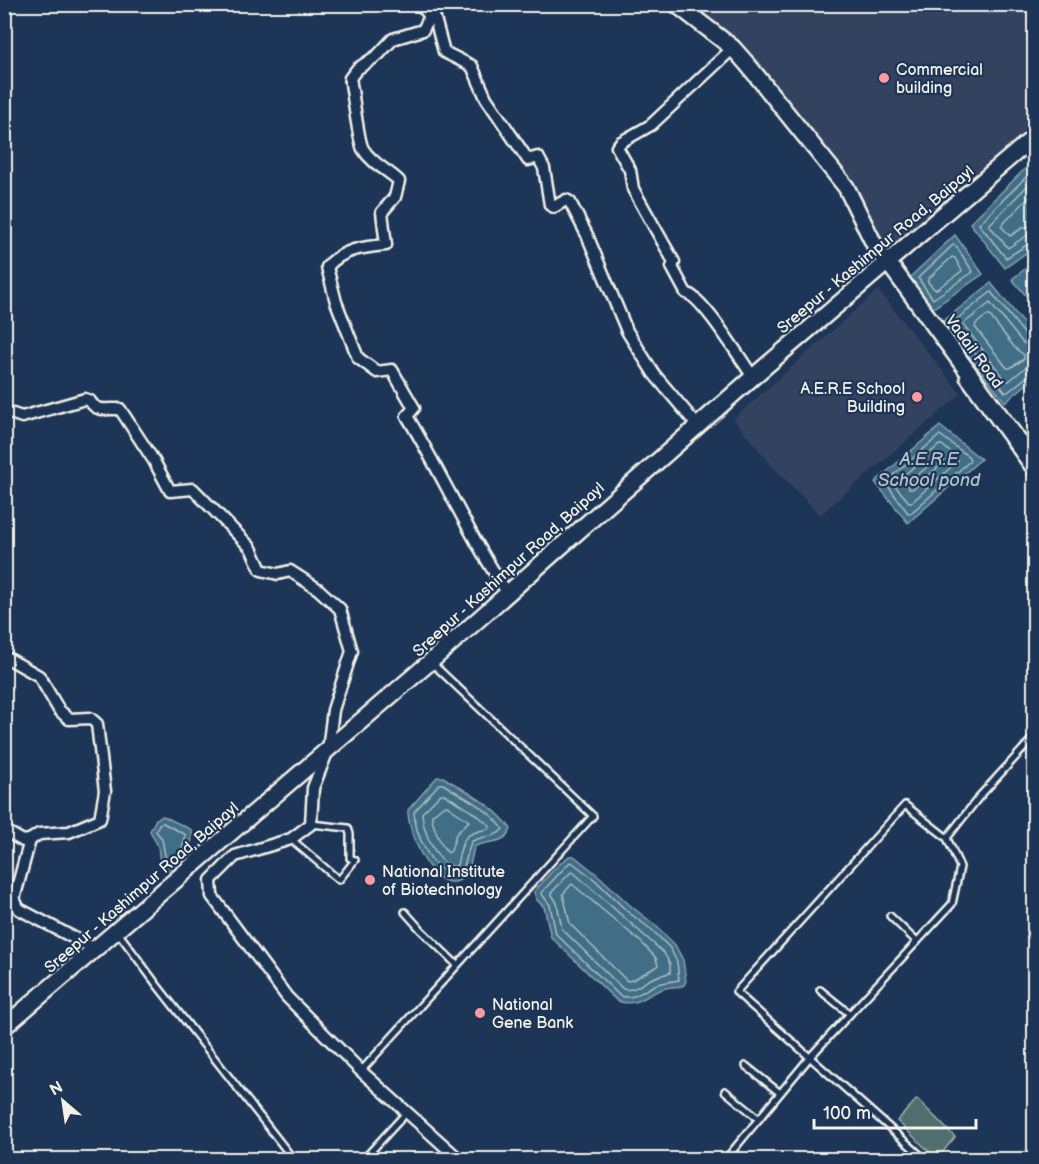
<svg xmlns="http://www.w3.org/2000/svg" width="1039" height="1164" font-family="'Balsamiq Sans',sans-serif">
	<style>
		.built { fill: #33435e }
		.green { fill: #4f6e6d; stroke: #a2b0aa; stroke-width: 1.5 }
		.water { fill: #416e86; stroke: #89a2ad; stroke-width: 1.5 }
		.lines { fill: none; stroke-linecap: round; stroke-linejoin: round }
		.shore { stroke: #acbdc1; stroke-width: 1.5 }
		.lane-casing { stroke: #f4f1e8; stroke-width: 10 }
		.street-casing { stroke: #f4f1e8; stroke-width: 15 }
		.secondary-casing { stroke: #f4f1e8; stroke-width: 20 }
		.lane { stroke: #1d3557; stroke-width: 5 }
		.street { stroke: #1d3557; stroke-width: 10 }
		.secondary { stroke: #1d3557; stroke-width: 15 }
		.poi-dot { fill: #ff9aa2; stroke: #1d3557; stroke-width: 2 }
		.labels { text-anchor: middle; stroke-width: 4.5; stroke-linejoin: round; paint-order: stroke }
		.poi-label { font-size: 16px; fill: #f4f1e8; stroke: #1d3557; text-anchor: start }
		.street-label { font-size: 16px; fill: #f4f1e8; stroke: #1d3557 }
		.water-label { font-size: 18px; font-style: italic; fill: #b5c3c6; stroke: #1d3557 }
	</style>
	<rect width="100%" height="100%" fill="#1d3557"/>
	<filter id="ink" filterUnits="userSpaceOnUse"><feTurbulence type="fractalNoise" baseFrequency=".0167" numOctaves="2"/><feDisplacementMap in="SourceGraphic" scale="12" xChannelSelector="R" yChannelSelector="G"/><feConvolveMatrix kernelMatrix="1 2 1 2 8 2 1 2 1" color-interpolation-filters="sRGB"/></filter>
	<g filter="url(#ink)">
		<g class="built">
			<polygon points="680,5 1034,5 1034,139 896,260 830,160"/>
			<polygon points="878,290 961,394 820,515 775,469 733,419"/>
		</g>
		<polygon class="green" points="917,1099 955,1137 937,1159 897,1121"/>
		<g class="water">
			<polygon points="1034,160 1034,247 1005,268 970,223"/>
			<polygon points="955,235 983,274 932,309 908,279"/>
			<polygon points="1034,262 1034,305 1012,279"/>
			<polygon points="991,283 1034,336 1034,378 1005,402 942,322"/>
			<polygon points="940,426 981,459 908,523 875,482"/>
			<path d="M437 777H443C467 792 494 805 511 829 506 845 486 840 474 847L468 875C464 877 459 881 455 882 429 886 407 829 408 810Z"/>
			<path d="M163 816 192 830C193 846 185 867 169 871L160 863 158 846 150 831 156 819Z"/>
			<path d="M569 856H574L599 876 632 907 655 925 675 945 683 960 686 981 684 985C678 988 672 986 666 988 646 993 640 1008 617 1001L551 937 544 907 536 899 534 892 553 870Z"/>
		</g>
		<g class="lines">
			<g class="shore">
				<polyline points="1034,169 979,224 1006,258 1030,243 1034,243"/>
				<polyline points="1034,179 989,225 1008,248 1026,236 1034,235"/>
				<polyline points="1034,192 1001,226 1010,236 1024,227 1034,226"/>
				<polygon points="953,245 956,246 973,272 933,299 918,278"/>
				<polygon points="952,257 955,258 962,271 937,289 934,289 928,282 928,279"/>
				<polygon points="986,316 990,316 1015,348 1024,355 1024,359 1010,368 1007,368 975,327 976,324"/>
				<polyline points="1034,339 1027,337 991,292 952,323 1005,392 1008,392 1029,375 1034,374"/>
				<polyline points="1034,347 1023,343 990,303 963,324 1006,381 1009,381 1025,368 1034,366"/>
				<polygon points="940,435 969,457 970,461 911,513 908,513 885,482"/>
				<polygon points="939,445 942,445 957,458 958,461 912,502 909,502 895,486 895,483"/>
				<polygon points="942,457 944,459 944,462 913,489 909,489 908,483 939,457"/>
				<path d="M439 784H443C463 797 490 809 503 829 495 839 481 835 471 842L463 870 454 875C430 870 415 833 414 812Z"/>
				<path d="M441 794H444L477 815 490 826 488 829C461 834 463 840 457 865L453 867C435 861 423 831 422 813Z"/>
				<path d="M443 806H447L469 821 456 834 451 851 448 853C441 846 432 826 432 815Z"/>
				<polygon points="163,823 186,835 180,856 171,864 166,861 162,839 156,831 159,824"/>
				<path d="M570 862 573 863 595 880 628 912 652 930 670 948 677 962 679 980C671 982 663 982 655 985 642 991 635 1000 620 996L556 934 550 905 541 893Z"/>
				<path d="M573 872 664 953 670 964V973C664 974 657 976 651 979 641 983 635 992 623 989L562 929 557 903 551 893 570 873Z"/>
				<polygon points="572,884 641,942 656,958 658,966 632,980 627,981 570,924 563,894"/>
			</g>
			<defs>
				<g id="lane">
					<polyline points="963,378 1034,476"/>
					<polyline points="291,839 339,880 355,860 350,858 350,834 348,828 311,824"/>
					<polyline points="405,912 421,930 457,965"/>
					<polyline points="890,916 917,942"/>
					<polyline points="117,931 157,985 294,1160"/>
					<polyline points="820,990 850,1014"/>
					<polyline points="746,1066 780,1093"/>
					<polyline points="361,1071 593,816 431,662"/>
					<polyline points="725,1091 759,1119"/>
					<polyline points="363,1160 407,1112"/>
					<polyline points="725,1160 810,1057 952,904 960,867 947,838 979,797 1034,737"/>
					<polyline points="926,1160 736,992 905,805 947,838"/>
				</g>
				<g id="street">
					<path d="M420 4 430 16 423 30 393 39 378 55 357 69 350 78C353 92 358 141 363 149 372 164 388 170 399 181L395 197 382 212 386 245C364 247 342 249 327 267L336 302 358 358 377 372 392 370 414 408 407 416C442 474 469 536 507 592"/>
					<polyline points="431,4 444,52 472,66 486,98 528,160 538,157 544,168 550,205 554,207 566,200 570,202 587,235 627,331 654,374 697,425"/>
					<path d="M733 48 651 125 621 142 617 147 630 170 633 189 674 262 672 267 686 293C703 297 741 360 753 377"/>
					<path d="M4 411 22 417 85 399 90 401C97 413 108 408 120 409L154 461 170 491 193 489 251 548 261 570 278 574 290 571 318 589 340 609 352 651 333 710 328 750 313 788 311 824 291 839 235 856 211 880 212 896 287 997 361 1071 460 1160"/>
					<polyline points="4,656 39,676 59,710 69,719 90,718 97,724 105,791 100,819 69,832 39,834 30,840"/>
					<polyline points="4,830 23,841 30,840 14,899 19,909 95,949"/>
				</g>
				<g id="secondary">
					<polyline points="676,4 733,48 748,65 846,187 878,252 887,261 1034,462"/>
					<polyline points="4,1027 430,662 753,377 1034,137"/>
				</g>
			</defs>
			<use href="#lane" class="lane-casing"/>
			<use href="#street" class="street-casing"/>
			<use href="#secondary" class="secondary-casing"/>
			<use href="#lane" class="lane"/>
			<use href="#street" class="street"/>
			<use href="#secondary" class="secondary"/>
		</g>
	</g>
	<g class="poi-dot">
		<circle cx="884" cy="78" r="6"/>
		<circle cx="917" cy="397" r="6"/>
		<circle cx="370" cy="880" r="6"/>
		<circle cx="480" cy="1013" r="6"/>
	</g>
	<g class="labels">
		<g class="poi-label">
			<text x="896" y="75">Commercial<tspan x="896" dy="18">building</tspan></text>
			<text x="905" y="394" text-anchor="end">A.E.R.E School<tspan x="905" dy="18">Building</tspan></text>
			<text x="382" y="877">National Institute<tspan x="382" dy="18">of Biotechnology</tspan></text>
			<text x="492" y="1010">National<tspan x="492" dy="18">Gene Bank</tspan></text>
		</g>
		<g class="street-label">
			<text transform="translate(875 249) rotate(-40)" y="6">Sreepur - Kashimpur Road, Baipayl</text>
			<text transform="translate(975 351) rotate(54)" y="6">Vadail Road</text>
			<text transform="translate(508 569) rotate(-42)" y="6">Sreepur - Kashimpur Road, Baipayl</text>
			<text transform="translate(141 887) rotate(-41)" y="6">Sreepur - Kashimpur Road, Baipayl</text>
		</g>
		<g class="water-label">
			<text x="929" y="465">A.E.R.E<tspan x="929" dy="21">School pond</tspan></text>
		</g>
	</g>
	<rect width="1039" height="1164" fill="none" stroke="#1d3557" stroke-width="24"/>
	<rect x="12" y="12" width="1015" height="1140" fill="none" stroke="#f4f1e8" stroke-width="2" filter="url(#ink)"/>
	<g transform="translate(63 1101) rotate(331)" stroke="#1d3557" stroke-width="4.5" paint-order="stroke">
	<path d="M0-4.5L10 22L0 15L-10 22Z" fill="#f4f1e8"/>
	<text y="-9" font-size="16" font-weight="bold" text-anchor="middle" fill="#f4f1e8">N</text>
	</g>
	<path d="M814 1119v9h162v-9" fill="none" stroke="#f4f1e8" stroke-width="3"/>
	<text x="823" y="1119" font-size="18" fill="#f4f1e8" stroke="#1d3557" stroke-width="4.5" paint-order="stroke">100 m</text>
</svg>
